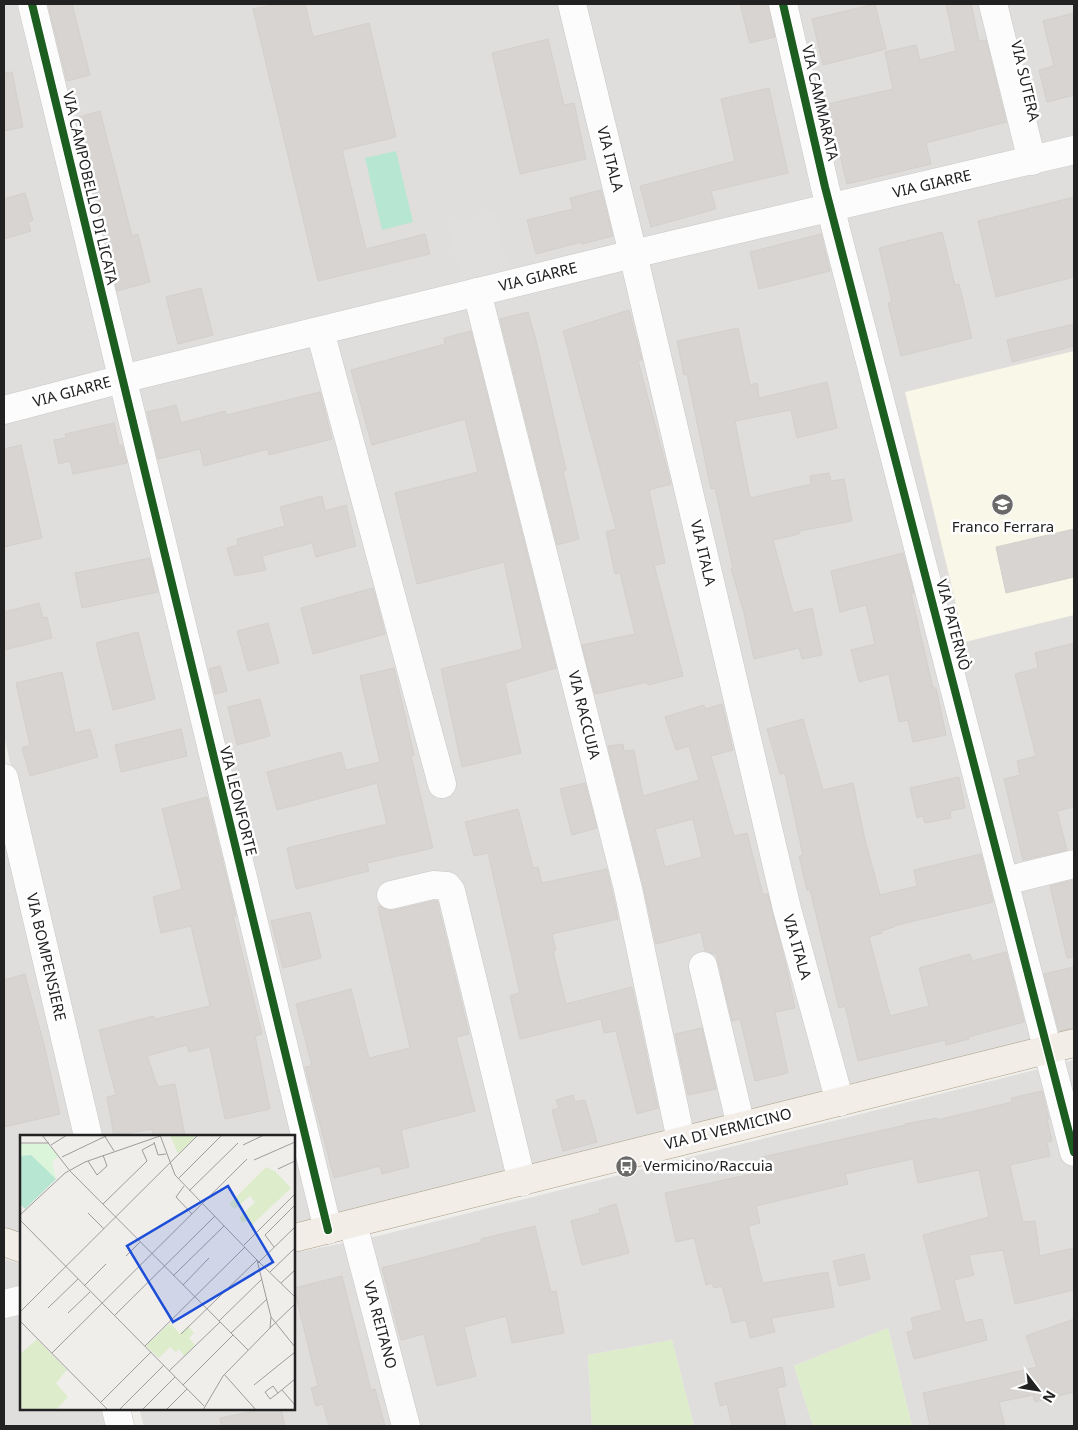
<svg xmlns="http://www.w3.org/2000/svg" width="1078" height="1430" font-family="'Noto Sans',sans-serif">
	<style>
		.residential { fill: #dfdedc }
		.education { fill: #f8f7e8 }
		.grass { fill: #ddeccb }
		.pitch { fill: #b7e6d2 }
		.parking { fill: #e0dfde }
		.building { fill: #d7d4d2; stroke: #d3d0cc; fill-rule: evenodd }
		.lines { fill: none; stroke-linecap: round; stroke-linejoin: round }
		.minor-casing { stroke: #c9c8c7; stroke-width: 29 }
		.major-casing { stroke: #a79c86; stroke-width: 29 }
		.minor { stroke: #fdfcfc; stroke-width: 28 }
		.major { stroke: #f3ede7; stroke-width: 28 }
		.cycleway-casing { stroke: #fff; stroke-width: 11 }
		.cycleway { stroke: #1b5e20; stroke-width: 8 }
		.labels { text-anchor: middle; stroke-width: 5; stroke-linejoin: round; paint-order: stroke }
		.street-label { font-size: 15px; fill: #222; stroke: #fff }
		.poi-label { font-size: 15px; fill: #222; stroke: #fff }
		.inset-road { fill: none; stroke: #9e9c9b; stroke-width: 1 }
		.view { fill: #1d4ed8; fill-opacity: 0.15; stroke: #1d4ed8; stroke-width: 2.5 }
		.inset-edge { fill: none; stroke: #222; stroke-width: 2.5 }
	</style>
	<rect width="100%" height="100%" fill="#f0eeeb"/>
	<g class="residential">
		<polygon points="4,4 17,4 108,371 4,398"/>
		<polygon points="45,4 771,4 818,202 130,366"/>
		<polygon points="791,4 1074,4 1074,1034 1054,1040"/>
		<polygon points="823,222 1035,1043 294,1228 294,1136 98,1136 4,736 4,421 141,386"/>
		<polygon points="4,829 78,1136 21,1136 21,1233 4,1227"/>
		<polygon points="1074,1060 1074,1426 912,1426 888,1328 794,1366 813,1426 694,1426 672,1340 588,1355 592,1426 144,1426 139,1409 294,1409 294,1253 378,1236"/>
		<polygon points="4,1259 21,1264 21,1409 105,1409 109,1426 4,1426"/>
	</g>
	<polygon class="education" points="1074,351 1074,615 965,642 905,392"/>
	<g class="grass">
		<polygon points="888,1328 912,1426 813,1426 794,1366"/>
		<polygon points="672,1340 694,1426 592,1426 588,1355"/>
	</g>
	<polygon class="pitch" points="396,151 413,222 382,230 365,158"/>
	<polygon class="parking" points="494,212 511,277 465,289 448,224"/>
	<g class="building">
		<polygon points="48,4 72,4 90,75 67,81"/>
		<polygon points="277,4 305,4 313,37 369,23 396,137 342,150 366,249 425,234 430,254 318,281 253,9"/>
		<polygon points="740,4 768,4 775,37 750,43"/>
		<polygon points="875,4 886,49 823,65 812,19"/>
		<polygon points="946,4 971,4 979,41 986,40 1006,122 926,143 931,164 847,184 828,104 893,89 885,52 916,45 920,60 956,51"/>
		<polygon points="1074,13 1074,95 1047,102 1039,70 1054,66 1043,21"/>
		<polygon points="548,39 564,105 574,103 586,159 520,174 492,53"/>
		<polygon points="12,72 23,127 4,131 4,73"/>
		<polygon points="769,88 788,173 711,191 716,209 651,227 640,186 735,161 721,99"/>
		<polygon points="100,111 132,236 138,234 150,282 117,291 76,118"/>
		<polygon points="601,190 613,236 582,244 581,242 536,254 527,220 573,209 570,198"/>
		<polygon points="25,193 33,220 28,222 31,231 4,239 4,199"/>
		<polygon points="1074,197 1074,277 996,297 978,221"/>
		<polygon points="942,232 955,285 959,284 972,338 901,356 888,303 892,302 879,248"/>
		<polygon points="821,234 830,271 759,289 750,252"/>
		<polygon points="201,288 213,335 178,344 166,297"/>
		<polygon points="629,310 642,360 638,361 671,484 649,490 665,563 654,565 683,676 648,685 647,682 595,694 582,645 635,634 620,573 615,574 606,532 616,529 563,331"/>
		<polygon points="528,312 536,340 566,470 563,471 579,539 557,545 500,319"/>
		<polygon points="1074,324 1074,346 1012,362 1007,340"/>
		<polygon points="738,328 750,385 757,383 759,398 827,382 837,428 797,438 791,410 735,421 750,498 811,484 810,476 829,473 831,481 844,479 852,521 799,531 799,534 773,540 793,613 812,608 822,655 802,659 799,648 754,659 744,613 731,568 733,568 715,488 711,489 687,374 684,375 677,341"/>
		<polygon points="471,331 556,668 505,683 521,753 462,767 441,669 523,649 504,562 417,584 395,493 478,472 465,419 372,445 351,370 445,344 444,338"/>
		<polygon points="320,392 332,439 269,455 268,449 204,466 200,449 158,459 147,412 176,405 181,423 225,411 226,415"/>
		<polygon points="114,423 119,446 122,445 127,463 73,474 70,461 59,464 54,440 66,438 65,434"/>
		<polygon points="21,445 42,538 4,547 4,449"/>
		<polygon points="322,496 325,511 346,505 356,546 316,557 312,543 262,556 266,570 235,576 227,548 238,545 237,539 285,526 280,507"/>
		<polygon points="1074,529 1074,577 1006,593 996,547"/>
		<polygon points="903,553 914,593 911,594 933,688 936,688 946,735 913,742 908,720 899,722 889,674 859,682 851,650 875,644 866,605 840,612 831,571"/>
		<polygon points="150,558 158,592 82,608 75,573"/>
		<polygon points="373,588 385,634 313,654 301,608"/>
		<polygon points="39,603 43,618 47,617 52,638 4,650 4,612"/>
		<polygon points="268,623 279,663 248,671 237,631"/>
		<polygon points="138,632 155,699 113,710 96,643"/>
		<polygon points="1074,643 1074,807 1057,811 1067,850 1023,860 1004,779 1020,775 1017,761 1036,756 1015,674 1038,668 1035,653"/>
		<polygon points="220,666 227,691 215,694 209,669"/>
		<polygon points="394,668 414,755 411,756 433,848 367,863 369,871 296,889 287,848 387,824 377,783 277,810 267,772 341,752 346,770 380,762 360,676"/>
		<polygon points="62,672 75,733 90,729 98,757 30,776 22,748 30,745 16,683"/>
		<polygon points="260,699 270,736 237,745 228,707"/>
		<path d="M722 704 733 750 711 756 734 836 747 833 763 895 768 894 787 970 795 1008 775 1012 788 1073 755 1081 740 1019 732 1021 716 953 713 954 705 951 701 932 656 944 643 885 608 746 623 744 624 751 634 750 643 796 699 780 689 746 676 750 665 717 704 705 705 709ZM693 819 702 857 665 867 655 829Z"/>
		<polygon points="803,719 823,790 853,783 865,840 880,895 917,886 914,870 981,854 993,902 893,926 894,927 881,931 882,933 869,937 890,1016 929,1006 919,968 970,954 972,961 1006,952 1024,1022 968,1037 969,1039 946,1045 945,1040 858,1061 845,1006 839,1008 810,890 807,890 799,856 803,855 785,773 780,774 767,729"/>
		<polygon points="181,729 187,756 121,772 115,745"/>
		<polygon points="959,777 965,808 950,811 951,818 925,823 923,816 917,818 910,788"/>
		<polygon points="585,783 597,828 572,835 560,789"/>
		<polygon points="207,797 236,916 233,916 262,1034 255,1036 270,1109 225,1119 210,1047 189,1052 187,1045 147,1056 158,1087 175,1084 185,1136 153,1136 152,1129 114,1136 107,1097 116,1095 99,1030 154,1016 155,1019 210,1006 191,926 161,933 153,897 182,889 162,809"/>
		<polygon points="518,809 533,868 538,867 542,883 607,869 618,919 552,934 556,950 553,951 566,1004 632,987 658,1108 637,1114 616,1031 604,1033 601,1019 520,1039 510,996 519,993 519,989 488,853 474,856 465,822"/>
		<polygon points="1074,880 1074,957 1067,958 1050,886"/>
		<polygon points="434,901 437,901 469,1034 456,1037 475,1111 401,1130 409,1167 382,1174 380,1166 334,1178 305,1067 312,1066 296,1004 351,989 369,1058 410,1048 378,907 380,906 387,910 395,910"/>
		<polygon points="310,912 321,958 283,968 271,921"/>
		<polygon points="1074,967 1074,1028 1059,1031 1044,974"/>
		<polygon points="25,974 43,1041 60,1114 4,1127 4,980"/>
		<polygon points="702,1028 716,1089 688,1095 675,1034"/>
		<polygon points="1042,1091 1049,1119 1047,1119 1052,1141 1047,1142 1050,1156 1010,1165 1023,1222 1035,1221 1040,1256 1074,1248 1074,1290 1015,1304 1003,1250 969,1255 974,1275 954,1280 965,1323 982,1319 987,1340 914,1359 907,1332 914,1330 911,1318 942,1310 923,1235 989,1217 979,1170 918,1183 913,1159 845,1174 848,1184 756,1206 760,1223 748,1226 763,1283 828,1272 834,1307 771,1318 775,1332 750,1338 746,1320 732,1323 722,1286 714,1288 712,1283 706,1285 694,1238 676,1242 665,1193 765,1171 762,1157 906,1125 905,1124 937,1118 937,1120 1012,1102 1011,1098"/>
		<polygon points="573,1095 575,1102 585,1100 597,1142 563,1151 552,1110 559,1108 556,1100"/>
		<polygon points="616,1204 629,1253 582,1265 571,1221 600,1213 599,1209"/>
		<polygon points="535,1226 551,1292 556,1291 564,1333 512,1343 506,1316 464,1327 476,1376 437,1386 424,1334 401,1340 382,1268 482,1242 481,1239"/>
		<polygon points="864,1254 870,1279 839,1286 833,1261"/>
		<polygon points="342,1276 371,1390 375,1389 385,1426 329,1426 323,1404 316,1406 311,1388 318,1386 294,1288"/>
		<polygon points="1074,1319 1074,1392 1035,1402 1033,1395 999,1402 1005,1426 930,1426 923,1393 1037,1367 1026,1336"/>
		<polygon points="782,1367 786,1386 777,1388 786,1426 732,1426 727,1404 720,1406 715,1383"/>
		<polygon points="265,1409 281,1409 285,1426 221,1426 220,1418"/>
	</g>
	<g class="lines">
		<defs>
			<g id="minor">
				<polyline points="32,4 328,1230"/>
				<polyline points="572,4 633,254 787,909 840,1102"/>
				<polyline points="783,4 825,187 1074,1152"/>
				<polyline points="993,4 1032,161"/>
				<polyline points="477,292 628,889 681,1140"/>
				<polyline points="320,331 442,784"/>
				<polyline points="4,410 122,379 633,254 1074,150"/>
				<polyline points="4,778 88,1136"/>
				<polyline points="1005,881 1074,864"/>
				<polyline points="391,895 433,885 447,886 451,891 522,1182"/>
				<polyline points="703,966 741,1126"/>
				<polyline points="353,1224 406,1426"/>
				<polyline points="4,1304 21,1300"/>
				<polyline points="116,1409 120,1426"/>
			</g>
			<g id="major">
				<polyline points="294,1238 1074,1043"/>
				<polyline points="4,1242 21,1248"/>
			</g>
		</defs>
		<use href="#minor" class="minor-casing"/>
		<use href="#major" class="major-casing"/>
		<use href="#minor" class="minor"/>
		<use href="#major" class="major"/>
		<defs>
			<g id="cycleway">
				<polyline points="32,4 328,1230"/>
				<polyline points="783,4 825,187 1074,1152"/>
			</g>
		</defs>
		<use href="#cycleway" class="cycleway-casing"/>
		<use href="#cycleway" class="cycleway"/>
	</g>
	<defs>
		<symbol id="school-disc" viewBox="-11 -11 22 22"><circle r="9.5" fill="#6a6968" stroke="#fff"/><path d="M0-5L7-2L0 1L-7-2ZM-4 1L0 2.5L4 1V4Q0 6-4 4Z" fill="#fff"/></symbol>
		<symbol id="bus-disc" viewBox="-11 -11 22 22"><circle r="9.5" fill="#6a6968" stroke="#fff"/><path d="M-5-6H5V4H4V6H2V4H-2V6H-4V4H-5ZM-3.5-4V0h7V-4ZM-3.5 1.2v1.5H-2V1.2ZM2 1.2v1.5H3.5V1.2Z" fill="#fff"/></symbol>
	</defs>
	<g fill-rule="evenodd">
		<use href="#school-disc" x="990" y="492" width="25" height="25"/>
		<use href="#bus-disc" x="614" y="1154" width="25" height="25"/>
	</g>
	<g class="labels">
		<g class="street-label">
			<text transform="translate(1025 81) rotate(77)" y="5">VIA SUTERA</text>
			<text transform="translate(820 103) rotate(77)" y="5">VIA CAMMARATA</text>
			<text transform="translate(610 159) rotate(76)" y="5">VIA ITALA</text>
			<text transform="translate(932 184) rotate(-13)" y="5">VIA GIARRE</text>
			<text transform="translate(90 188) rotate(77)" y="5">VIA CAMPOBELLO DI LICATA</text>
			<text transform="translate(538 277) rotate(-14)" y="5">VIA GIARRE</text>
			<text transform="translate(72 392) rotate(-15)" y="5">VIA GIARRE</text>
			<text transform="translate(703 553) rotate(77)" y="5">VIA ITALA</text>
			<text transform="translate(953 625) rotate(75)" y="5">VIA PATERNÒ</text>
			<text transform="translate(584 715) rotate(76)" y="5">VIA RACCUIA</text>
			<text transform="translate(238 801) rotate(76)" y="5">VIA LEONFORTE</text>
			<text transform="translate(797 947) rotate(74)" y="5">VIA ITALA</text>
			<text transform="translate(46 957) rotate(77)" y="5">VIA BOMPENSIERE</text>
			<text transform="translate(728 1129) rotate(-14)" y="5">VIA DI VERMICINO</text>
			<text transform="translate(380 1325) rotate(75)" y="5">VIA REITANO</text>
		</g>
		<g class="poi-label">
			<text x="1003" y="532">Franco Ferrara</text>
			<text x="643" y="1171" text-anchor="start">Vermicino/Raccuia</text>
		</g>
	</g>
	<g transform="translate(20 1135)">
		<rect width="275" height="275" fill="#f0eeeb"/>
		<path d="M150 0H177L158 19ZM246 32 255 36 271 53 232 90 228 85 223 88 219 83 235 67 230 61 215 74 209 69ZM150 188 160 199 168 191 174 198 169 203 175 210 164 221 159 214 156 217 150 212 139 223 126 211ZM17 204 47 235 36 248 48 262 36 275H0V219Z" fill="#ddeccb"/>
		<path d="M0 9H28L38 22 32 27 36 44 11 20 0 21Z" fill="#daf5da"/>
		<path d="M11 20 36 44 5 74 0 69V21Z" fill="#b7e6d2"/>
		<path class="inset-road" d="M22 0 50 36 228 215M84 0 94 16M140 0 155 40 237 125 251 182 250 193 203 241 183 275M134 7 138 20 146 19M0 8H29M31 10 47 0M223 10 244 0M42 22 88 0M234 25 275 7M68 26 77 40 87 31 83 20M258 34 275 26M158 44 202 0M164 51 156 62 172 79M169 56 218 8M83 69 127 26 122 15 135 8M68 78 84 94M0 80 45 38 65 27 140 1M0 85 184 271M224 110 275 59M254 112 245 100 275 70M106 121 120 107M238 128 275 92M250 137 275 113M153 141 204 91M261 148 275 135M163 150 189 123M64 151 86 129M28 173 58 144M0 177 178 0M48 178 70 157M94 181 195 81M251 182 275 212M0 186 88 275M199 186 242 144M250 193 275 169M211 198 247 164M161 199 237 125 275 162M125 211 225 112M32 218 227 24M149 236 200 187M204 239 236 275M163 250 213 200M234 250 275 217M253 251 258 258 250 264 245 257ZM262 255 275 270M258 258 275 244M81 267 131 217M99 275 144 230M122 275 155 242M146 275 167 254"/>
		<path class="view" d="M208 51 253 127 153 187 107 111Z"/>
		<rect width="275" height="275" class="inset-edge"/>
	</g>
	<rect width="1078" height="1430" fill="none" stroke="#222222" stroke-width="10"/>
	<g transform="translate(1038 1390) rotate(121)" stroke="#ffffff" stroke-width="4" paint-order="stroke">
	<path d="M0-4L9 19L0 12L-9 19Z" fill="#222222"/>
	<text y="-8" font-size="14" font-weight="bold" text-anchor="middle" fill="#222222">N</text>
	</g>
</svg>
